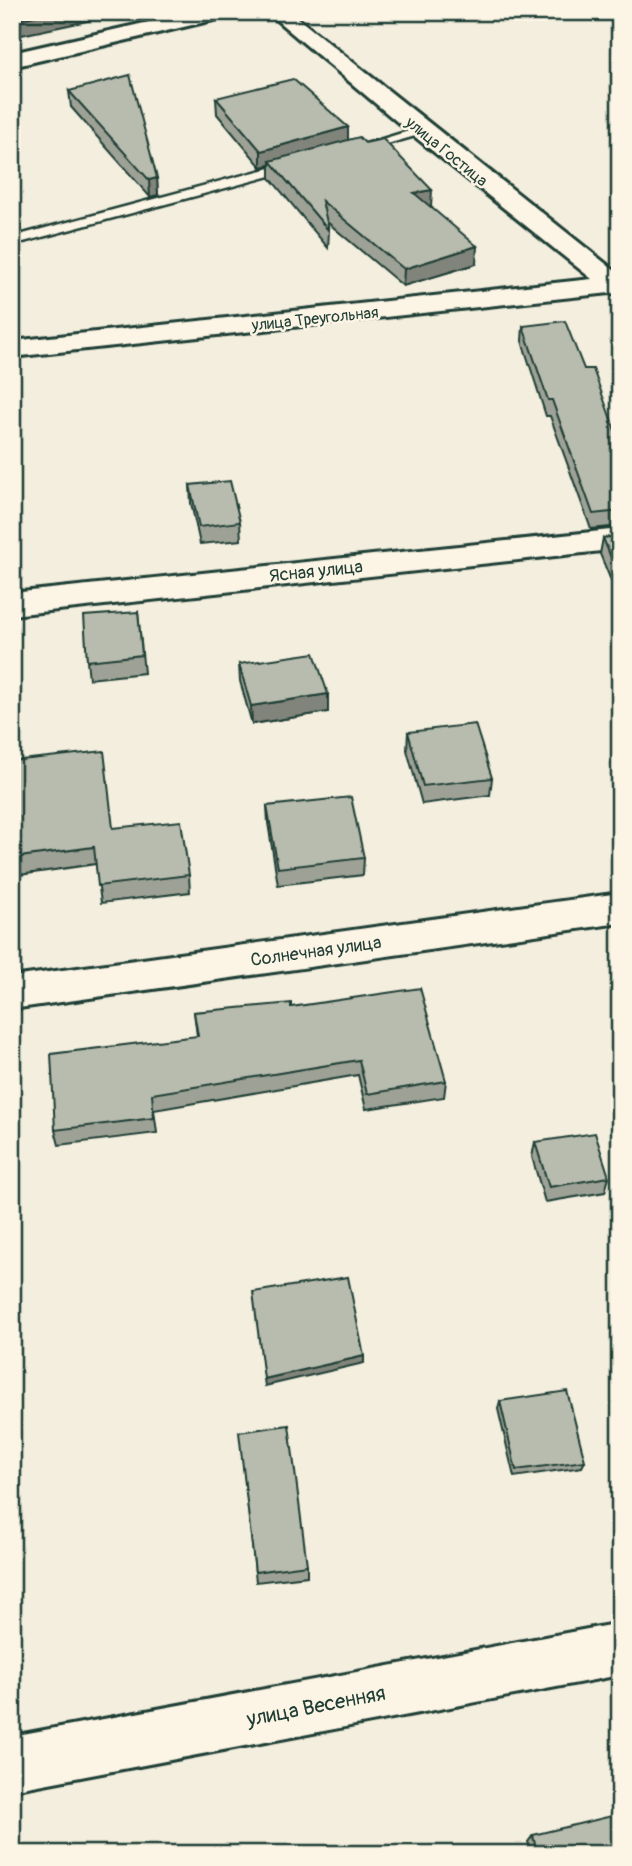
<svg xmlns="http://www.w3.org/2000/svg" width="632" height="1866" font-family="Pangolin,sans-serif">
	<style>
		.lines { fill: none; stroke-linecap: round; stroke-linejoin: round }
		.service-casing { stroke: #1f3d34; stroke-width: 5 }
		.minor-casing { stroke: #1f3d34; stroke-width: 6 }
		.service { fill: #fcf5e5; fill-rule: evenodd }
		.minor { fill: #fcf5e5; fill-rule: evenodd }
		.wall { fill: #9ea296; stroke: #1f3d34; stroke-width: 2 }
		.shaded-wall { fill: #81847a; stroke: #1f3d34; stroke-width: 2 }
		.building { fill: #b8bcae; stroke: #1f3d34; stroke-width: 2 }
		.labels { text-anchor: middle; stroke-width: 5; stroke-linejoin: round; paint-order: stroke }
		.far-street-label { font-size: 16px; fill: #1f3d34; stroke: #fcf5e5 }
		.street-label { font-size: 18px; fill: #1f3d34; stroke: #fcf5e5 }
		.near-street-label { font-size: 21px; fill: #1f3d34; stroke: #fcf5e5 }
	</style>
	<rect width="100%" height="100%" fill="#f3eede"/>
	<filter id="ink" filterUnits="userSpaceOnUse"><feTurbulence type="fractalNoise" baseFrequency=".0143" numOctaves="2"/><feDisplacementMap in="SourceGraphic" scale="14" xChannelSelector="R" yChannelSelector="G"/><feConvolveMatrix kernelMatrix="1 2 1 2 8 2 1 2 1" color-interpolation-filters="sRGB"/></filter>
	<g filter="url(#ink)">
		<g class="lines">
			<defs>
				<g id="service">
					<polygon points="422,127 428,131 426,133 362,151 356,147"/>
					<polygon points="296,161 302,165 300,168 12,245 12,237"/>
				</g>
				<g id="minor">
					<polygon points="193,12 232,12 229,16 222,18 12,67 12,53"/>
					<polygon points="267,12 290,12 620,275 620,296 610,293 12,357 12,341 592,279 414,136"/>
					<polygon points="620,529 620,549 12,615 12,593"/>
					<polygon points="620,893 620,923 12,1009 12,977"/>
					<polygon points="620,1623 620,1675 12,1790 12,1736"/>
				</g>
			</defs>
			<use href="#service" class="service-casing"/>
			<use href="#minor" class="minor-casing"/>
			<use href="#service" class="service"/>
			<use href="#minor" class="minor"/>
		</g>
		<g class="wall">
			<polygon points="69,91 157,178 158,195 150,197 71,107"/>
			<polygon points="216,98 348,127 348,140 431,207 430,207 476,264 403,286 327,222 329,231 328,248 270,178 270,165 261,167 217,114"/>
			<polygon points="523,326 584,369 617,436 620,436 620,526 591,529 550,416 546,416 522,341"/>
			<polygon points="190,485 240,522 241,540 200,544 191,503"/>
			<polygon points="620,536 620,587 614,588 600,554 603,538"/>
			<polygon points="138,612 144,673 89,679 87,661"/>
			<polygon points="239,664 328,694 328,712 252,724 240,681"/>
			<polygon points="408,732 492,778 490,795 422,804 407,750"/>
			<polygon points="12,761 113,828 189,875 190,892 101,903 96,864 12,876"/>
			<polygon points="267,806 364,858 363,875 278,885 268,823"/>
			<polygon points="291,1007 446,1081 444,1097 366,1109 358,1075 154,1110 157,1133 59,1145 55,1130 197,1036 194,1012"/>
			<polygon points="535,1142 609,1177 605,1192 545,1202 532,1157"/>
			<polygon points="500,1401 585,1461 582,1467 514,1477 498,1409"/>
			<polygon points="241,1444 307,1565 307,1576 256,1582"/>
			<polygon points="533,1835 620,1854 532,1854 528,1842"/>
		</g>
		<g class="shaded-wall">
			<polygon points="52,12 111,12 96,16 97,19 12,37 12,21"/>
			<polygon points="348,127 348,144 270,161 270,165 261,167 261,151"/>
			<polygon points="157,178 158,195 150,197 149,180"/>
			<polygon points="432,190 431,207 413,210 414,193"/>
			<polygon points="477,246 476,264 403,286 404,269"/>
			<polygon points="328,694 328,712 252,724 251,706"/>
			<polygon points="364,1356 364,1363 265,1386 264,1379"/>
		</g>
		<g class="building">
			<polygon points="12,12 52,12 12,21"/>
			<polygon points="130,75 157,178 149,180 69,91"/>
			<polygon points="293,79 348,127 261,151 216,98"/>
			<polygon points="359,137 365,143 383,139 432,190 414,193 477,246 404,269 322,201 329,231 270,161"/>
			<polygon points="565,321 584,369 593,369 617,436 620,436 620,511 593,514 552,400 548,400 523,326"/>
			<polygon points="230,481 240,522 199,527 190,485"/>
			<polygon points="620,536 620,572 617,572 603,538"/>
			<polygon points="138,612 142,655 87,661 84,616"/>
			<polygon points="314,653 328,694 251,706 239,664"/>
			<polygon points="475,724 492,778 423,786 408,732"/>
			<polygon points="104,751 113,828 181,821 189,875 98,886 94,847 12,858 12,761"/>
			<polygon points="351,797 364,858 278,868 267,806"/>
			<polygon points="420,988 446,1081 367,1094 359,1060 152,1094 154,1118 55,1130 51,1054 198,1036 194,1012 291,1003 291,1007"/>
			<polygon points="595,1133 609,1177 549,1187 535,1142"/>
			<polygon points="348,1277 364,1356 264,1379 253,1292"/>
			<polygon points="567,1391 585,1461 516,1470 500,1401"/>
			<polygon points="289,1425 307,1565 255,1572 239,1432"/>
			<polygon points="620,1814 620,1854 537,1854 533,1835"/>
		</g>
	</g>
	<g class="labels">
		<g class="far-street-label">
			<text transform="translate(447 151) rotate(39)" y="6">улица Гостица</text>
			<text transform="translate(315 318) rotate(-6)" y="6">улица Треугольная</text>
		</g>
		<g class="street-label">
			<text transform="translate(316 571) rotate(-6)" y="6">Ясная улица</text>
			<text transform="translate(316 951) rotate(-8)" y="6">Солнечная улица</text>
		</g>
		<g class="near-street-label">
			<text transform="translate(316 1706) rotate(-11)" y="7">улица Весенняя</text>
		</g>
	</g>
	<rect width="632" height="1866" fill="none" stroke="#fcf5e5" stroke-width="42"/>
	<rect x="21" y="21" width="590" height="1824" fill="none" stroke="#1f3d34" stroke-width="2.5" filter="url(#ink)"/>
</svg>
